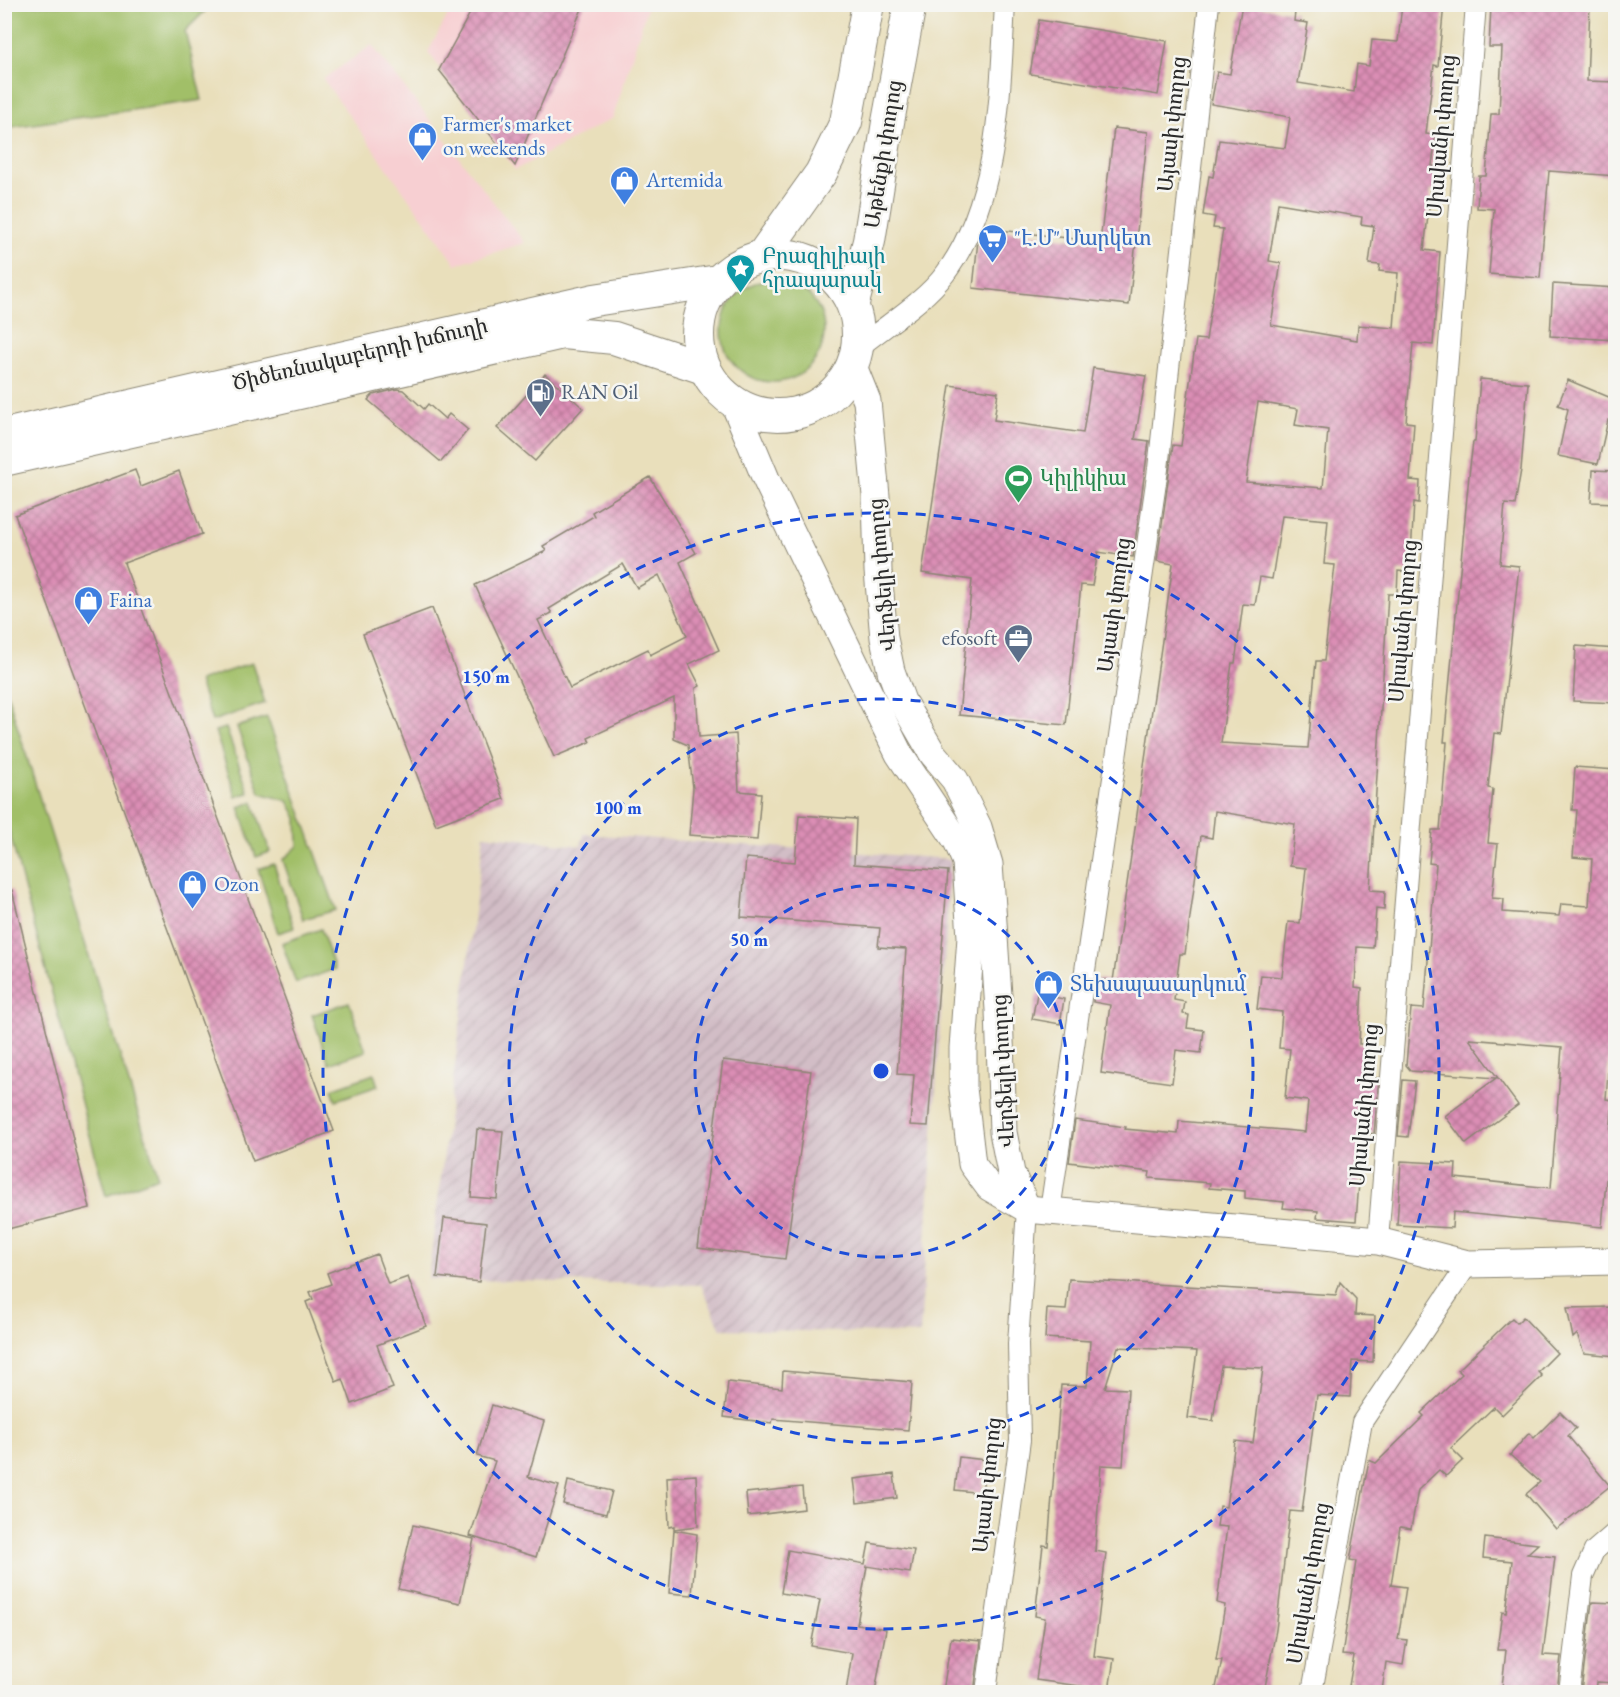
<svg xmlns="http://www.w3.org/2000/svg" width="1620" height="1697" font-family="'EB Garamond','Noto Serif Armenian',serif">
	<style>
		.built { fill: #f7cfd2 }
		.industrial { fill: url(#industrial-furrows) }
		.grass { fill: #a1bf67; stroke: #667549; stroke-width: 1.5 }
		.building { fill: url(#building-cross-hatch); fill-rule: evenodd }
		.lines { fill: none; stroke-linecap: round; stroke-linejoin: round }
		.street-casing { stroke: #8a8573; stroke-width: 22 }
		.secondary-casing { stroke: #8a8573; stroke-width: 29 }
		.primary-casing { stroke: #8a8573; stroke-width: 34 }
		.street { stroke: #fff; stroke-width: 20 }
		.secondary { stroke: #fff; stroke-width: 27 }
		.primary { stroke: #fff; stroke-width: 32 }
		.ring { fill: none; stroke: #1d4ed8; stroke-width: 3; stroke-dasharray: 10 8 }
		.labels { text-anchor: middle; stroke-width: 5; stroke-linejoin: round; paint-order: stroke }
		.shop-label { font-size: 21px; fill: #366cbe; stroke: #f6f6f2; text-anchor: start }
		.street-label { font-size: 21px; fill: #2b2b2b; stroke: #f6f6f2 }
		.culture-label { font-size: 21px; fill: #0d838f; stroke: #f6f6f2; text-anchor: start }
		.service-label { font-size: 21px; fill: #4e5e75; stroke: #f6f6f2; text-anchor: start }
		.leisure-label { font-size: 21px; fill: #27864d; stroke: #f6f6f2; text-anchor: start }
		.centre { fill: #1d4ed8; stroke: #f6f6f2; stroke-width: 3 }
		.ring-label { font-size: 18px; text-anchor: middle; font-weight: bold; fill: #1d4ed8; stroke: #f6f6f2; stroke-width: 5; stroke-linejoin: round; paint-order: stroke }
	</style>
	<defs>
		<pattern id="industrial-furrows" width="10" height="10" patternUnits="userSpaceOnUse" patternTransform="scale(1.5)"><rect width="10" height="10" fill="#d2bdc6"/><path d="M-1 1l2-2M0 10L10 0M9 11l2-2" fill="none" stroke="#b4a3aa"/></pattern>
		<pattern id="building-cross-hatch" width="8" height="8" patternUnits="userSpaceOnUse" patternTransform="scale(1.5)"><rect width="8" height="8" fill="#db8eb5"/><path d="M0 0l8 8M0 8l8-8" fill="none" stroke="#b27493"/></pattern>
	</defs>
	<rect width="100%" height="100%" fill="#f6f6f2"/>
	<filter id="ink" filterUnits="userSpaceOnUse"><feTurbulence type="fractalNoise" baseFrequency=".0167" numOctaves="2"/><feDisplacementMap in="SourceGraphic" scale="12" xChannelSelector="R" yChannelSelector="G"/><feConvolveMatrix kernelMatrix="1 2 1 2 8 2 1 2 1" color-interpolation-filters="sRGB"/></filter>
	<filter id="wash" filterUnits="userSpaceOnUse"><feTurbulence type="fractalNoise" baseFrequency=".008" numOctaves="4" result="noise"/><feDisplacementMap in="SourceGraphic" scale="24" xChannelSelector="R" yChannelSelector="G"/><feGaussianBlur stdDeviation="1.35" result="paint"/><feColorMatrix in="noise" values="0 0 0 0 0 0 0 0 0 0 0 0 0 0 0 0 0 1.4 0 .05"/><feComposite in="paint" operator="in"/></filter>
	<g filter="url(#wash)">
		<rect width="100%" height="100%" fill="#e9dfbb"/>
		<g class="built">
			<polygon points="453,5 648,5 613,118 515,170 428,52"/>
			<polygon points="372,45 525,243 456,264 323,79"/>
		</g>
		<polygon class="industrial" points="584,834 951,859 920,1334 721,1329 701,1285 428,1279 484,835 581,846"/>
		<g class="grass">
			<polygon points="4,5 211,5 185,31 202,100 5,128"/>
			<circle cx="773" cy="331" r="51"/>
			<polygon points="252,663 265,703 212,721 199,681"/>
			<polygon points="5,687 158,1177 106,1196 5,816"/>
			<polygon points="267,717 336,910 303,919 283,860 298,846 297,818 288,801 260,793 237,727"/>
			<polygon points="226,728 249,793 236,796 215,731"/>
			<polygon points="253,802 270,852 256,857 239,807"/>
			<polygon points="274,864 294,928 278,933 258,869"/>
			<polygon points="321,929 335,969 296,983 282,943"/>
			<polygon points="349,1002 366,1051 329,1064 312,1015"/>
			<polygon points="374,1074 378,1086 336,1100 332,1089"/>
		</g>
		<g id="blocks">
			<g class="building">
				<polygon points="475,4 584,4 515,166 439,70"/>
				<path d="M1242 4 1295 12 1294 21 1308 23 1298 83 1354 92 1357 64 1369 66 1372 40 1398 42 1402 4H1444L1438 66 1434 65 1426 134 1436 135 1432 166 1444 167 1441 191 1431 190 1424 250 1440 252 1433 345 1413 343 1406 422 1414 423 1410 480 1420 481 1419 503 1414 502 1410 572 1398 571 1397 594H1388L1370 890 1385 891 1384 910 1376 909 1373 948 1357 947 1355 987 1362 988 1359 1044H1365L1363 1077 1379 1078 1374 1134 1363 1132 1356 1221 1317 1218 1318 1211 1283 1208 1284 1202 1245 1198V1191L1209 1188 1210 1183 1149 1178 1150 1172 1069 1162 1075 1120 1126 1127 1125 1129 1178 1134 1179 1121 1305 1132 1308 1101 1285 1098 1290 1049 1279 1048 1282 1012 1257 1009 1261 975 1282 977 1288 922 1300 923 1306 868 1290 866 1295 824 1215 811 1212 838 1201 836 1185 954H1180L1174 1000 1185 1002 1183 1014 1189 1015 1187 1028 1204 1030 1201 1053 1176 1050 1172 1083 1101 1073 1110 1005 1093 1002 1096 979 1113 981 1173 564 1157 561 1173 445 1181 446 1196 339 1206 340 1220 248 1223 229 1213 228 1215 217 1203 215 1209 176 1213 177 1219 140 1285 148 1290 117 1211 104 1217 72 1230 74ZM1278 203 1362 217 1361 224 1374 226 1369 264 1380 265 1379 271 1398 273 1394 328 1358 325 1357 340 1271 325 1281 263 1269 261ZM1258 402 1298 409 1295 425 1328 430 1323 488 1246 482ZM1282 516 1328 520 1324 564 1335 565 1324 661H1316L1308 748 1221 743 1232 663H1235L1243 604 1255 605 1260 577 1272 579Z"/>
				<polygon points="1497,4 1590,4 1587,81 1616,82 1613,130 1616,130 1616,176 1549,171 1540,278 1489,274 1494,209 1477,208 1479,176 1486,176 1491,114 1499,114 1502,47 1489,47 1491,6 1497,6"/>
				<polygon points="1039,20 1167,41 1158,95 1030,74"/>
				<polygon points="1114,128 1148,132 1129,305 973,288 978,240 983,228 1100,242"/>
				<polygon points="1553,284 1616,288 1616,340 1550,336"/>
				<polygon points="1093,368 1146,376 1135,439 1149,441 1133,557 1098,552 1092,586 1081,585 1066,725 959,715 972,580 922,573 950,385 998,392 994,420 1083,433"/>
				<polygon points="545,374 583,408 535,461 497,428"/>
				<polygon points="1480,379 1528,383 1521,470 1515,505 1505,504 1500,564 1519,566 1501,734 1494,733 1488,788 1493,789 1488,843 1498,844 1492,898 1504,899 1503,912 1559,916 1561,904 1589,906 1592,859 1573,857 1577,810 1572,810 1575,767 1616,770 1616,970 1606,1099 1613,1100 1602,1227 1453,1212 1452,1228 1397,1225 1401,1161 1456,1164 1455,1178 1551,1188 1562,1047 1469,1039 1518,1105 1466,1144 1445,1116 1496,1078 1411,1071 1406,1065 1411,1008 1424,1009 1436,864 1429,863 1432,830 1440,830 1447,742 1444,742 1469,475 1473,442 1475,442"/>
				<polygon points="1568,380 1616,400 1616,423 1608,420 1598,464 1558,456 1568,409 1558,405"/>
				<polygon points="397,389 403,390 424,409 428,404 445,419 449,414 468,430 441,462 368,400 373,395"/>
				<polygon points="135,470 141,486 179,471 202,534 124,563 334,1131 253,1161 15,515"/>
				<polygon points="1593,470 1616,471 1616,503 1591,502"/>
				<path d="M650 477 696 553 680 562 719 650 689 664 700 686 696 688 699 737 736 734 739 791 761 793 757 840 689 835 693 788 688 745 674 739V698L588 738 590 742 554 757 475 585 546 551 543 546 594 516 592 512ZM623 564 637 588 659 575 687 636 650 655 648 649 570 688 538 620 552 613 549 609Z"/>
				<polygon points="432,608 504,799 436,825 363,634"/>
				<polygon points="1576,646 1616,649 1616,703 1573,701"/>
				<polygon points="799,815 856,819 854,864 948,871 928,1126 910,1125 914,1075 897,1074 906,949 878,947 880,928 741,917 746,858 795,862"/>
				<polygon points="12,890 90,1208 4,1230 4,891"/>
				<polygon points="1037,994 1064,999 1060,1024 1032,1019"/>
				<polygon points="723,1060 811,1071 785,1259 698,1248"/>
				<polygon points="1403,1080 1415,1081 1408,1137 1398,1136"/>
				<polygon points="477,1129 503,1131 497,1199 471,1197"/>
				<polygon points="444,1218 486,1223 479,1282 437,1277"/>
				<polygon points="377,1254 388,1284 408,1277 426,1326 377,1345 393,1388 352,1404 343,1379 336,1382 306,1302 313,1299 310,1292 331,1284 327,1273"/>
				<polygon points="1069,1279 1336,1295 1340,1282 1356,1299 1355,1315 1375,1316 1373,1362 1352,1361 1350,1397 1317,1395 1302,1512 1290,1511 1276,1630 1264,1692 1215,1692 1222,1660 1216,1660 1225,1605 1217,1603 1227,1527 1217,1526 1220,1506 1226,1507 1235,1441 1253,1443 1263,1368 1221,1366 1213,1421 1188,1418 1197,1351 1118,1347 1105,1388 1128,1389 1123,1466 1101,1465 1095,1551 1106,1553 1094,1656 1114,1659 1109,1690 1036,1680 1045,1618 1035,1616 1043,1545 1048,1546 1061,1385 1087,1386 1090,1341 1045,1338 1047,1309 1066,1310"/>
				<polygon points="1616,1307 1616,1356 1584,1353 1577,1334 1573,1338 1567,1308"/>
				<polygon points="1523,1317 1557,1353 1538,1372 1542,1376 1502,1415 1494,1407 1451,1448 1463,1460 1446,1476 1439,1470 1418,1490 1411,1529 1400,1527 1391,1585 1406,1587 1398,1639 1407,1640 1403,1665 1386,1662 1382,1691 1349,1686 1354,1656 1342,1655 1356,1561 1350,1560 1369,1460 1376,1463 1424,1416 1421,1413 1462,1374 1458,1370 1512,1318 1517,1323"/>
				<polygon points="783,1371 912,1382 908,1430 773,1419 772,1423 724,1417 728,1382 782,1388"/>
				<polygon points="492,1405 544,1421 528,1477 559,1486 536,1557 470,1536 495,1461 477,1456"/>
				<polygon points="1560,1412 1576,1428 1568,1436 1610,1486 1556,1529 1526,1494 1540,1482 1510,1455 1529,1433 1534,1438"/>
				<polygon points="959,1457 986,1460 982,1493 955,1490"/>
				<polygon points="894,1474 897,1498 857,1503 854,1479"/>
				<polygon points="696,1475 698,1526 674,1529 674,1526 669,1527 667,1477"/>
				<polygon points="568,1481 612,1491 606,1514 563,1504"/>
				<polygon points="802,1487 804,1509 748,1516 746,1493"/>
				<polygon points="413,1525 474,1539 460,1603 398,1589"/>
				<polygon points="674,1530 697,1534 692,1595 669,1593"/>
				<polygon points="1485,1538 1538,1544 1527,1554 1555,1557 1543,1655 1561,1656 1557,1691 1511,1692 1512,1688 1502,1687 1506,1650 1497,1650 1502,1612 1506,1613 1512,1561 1483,1558"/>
				<polygon points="869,1543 914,1550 910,1573 867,1566 857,1624 886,1629 875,1692 846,1692 852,1653 811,1646 820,1600 781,1593 788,1550 865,1564"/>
				<polygon points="1592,1602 1616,1603 1616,1683 1596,1682 1595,1692 1581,1692"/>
				<polygon points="951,1638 981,1641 974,1692 943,1692"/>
			</g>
		</g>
	</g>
	<g filter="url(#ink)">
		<use href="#blocks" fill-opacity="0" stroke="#8a8573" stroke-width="1.5"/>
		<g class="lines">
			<defs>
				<g id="street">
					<path d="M858 348C886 325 924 302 945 274 1000 200 1000 92 1005 4"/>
					<polyline points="1050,1211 1158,469 1209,4"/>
					<polyline points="1378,1241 1476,4"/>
					<polyline points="986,1692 1020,1440 1018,1344 1027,1209"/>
					<polyline points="1312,1692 1362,1422 1468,1264"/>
					<polyline points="1569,1692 1583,1576 1594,1551 1616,1532"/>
				</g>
				<g id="secondary">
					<polyline points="853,366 867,401 876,496 878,571 884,638 891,671 902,701 933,754 955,780 978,827 989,864 999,1010 1003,1132 1011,1173 1027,1209"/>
					<polyline points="734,403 766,479 870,695 899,754 957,841 966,862 971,937 963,1048 963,1088 972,1164 989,1187 1027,1209 1378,1241 1468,1264 1616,1261"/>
				</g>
				<g id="primary">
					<circle cx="778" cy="335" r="80"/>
					<polyline points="762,256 821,173 846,122 868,4"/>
					<polyline points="853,303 869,241 888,122 910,4"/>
					<polyline points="4,435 594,300 718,281"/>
					<polyline points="4,460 563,333 614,338 704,368"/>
				</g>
			</defs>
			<use href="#street" class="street-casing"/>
			<use href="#secondary" class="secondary-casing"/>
			<use href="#primary" class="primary-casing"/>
			<use href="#street" class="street"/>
			<use href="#secondary" class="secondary"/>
			<use href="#primary" class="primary"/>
		</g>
	</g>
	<g class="ring">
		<circle cx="881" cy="1071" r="186"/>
		<circle cx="881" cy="1071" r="372"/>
		<circle cx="881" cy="1071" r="558"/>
	</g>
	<defs>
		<symbol id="shop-pin" viewBox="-11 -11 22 30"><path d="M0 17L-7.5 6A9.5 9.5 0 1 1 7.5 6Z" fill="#3f7fe0" stroke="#f6f6f2"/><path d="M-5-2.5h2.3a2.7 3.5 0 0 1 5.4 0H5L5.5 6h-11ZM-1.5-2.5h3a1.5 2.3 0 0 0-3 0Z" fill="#fff"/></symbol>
		<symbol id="supermarket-pin" viewBox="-11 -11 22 30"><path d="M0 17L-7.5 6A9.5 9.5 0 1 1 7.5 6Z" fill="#3f7fe0" stroke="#f6f6f2"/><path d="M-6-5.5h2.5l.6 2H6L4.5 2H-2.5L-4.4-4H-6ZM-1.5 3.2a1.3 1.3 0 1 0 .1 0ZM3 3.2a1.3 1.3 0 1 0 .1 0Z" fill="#fff"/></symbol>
		<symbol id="sight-pin" viewBox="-11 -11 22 30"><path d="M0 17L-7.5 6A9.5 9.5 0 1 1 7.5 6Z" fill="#0f9aa8" stroke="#f6f6f2"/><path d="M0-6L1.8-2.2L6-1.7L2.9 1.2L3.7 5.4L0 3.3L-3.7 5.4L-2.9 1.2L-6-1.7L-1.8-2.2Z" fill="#fff"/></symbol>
		<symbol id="fuel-pin" viewBox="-11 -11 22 30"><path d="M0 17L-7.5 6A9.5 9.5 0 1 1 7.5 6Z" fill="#5c6f8a" stroke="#f6f6f2"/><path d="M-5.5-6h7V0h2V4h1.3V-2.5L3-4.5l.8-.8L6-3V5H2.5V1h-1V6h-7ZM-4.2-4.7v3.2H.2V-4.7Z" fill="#fff"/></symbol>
		<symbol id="stadium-pin" viewBox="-11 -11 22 30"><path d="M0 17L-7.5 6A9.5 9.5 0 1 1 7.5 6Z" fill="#2e9e5b" stroke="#f6f6f2"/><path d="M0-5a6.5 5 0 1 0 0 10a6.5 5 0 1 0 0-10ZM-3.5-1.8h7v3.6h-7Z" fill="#fff"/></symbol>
		<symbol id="office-pin" viewBox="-11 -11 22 30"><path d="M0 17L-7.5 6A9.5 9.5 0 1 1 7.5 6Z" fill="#5c6f8a" stroke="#f6f6f2"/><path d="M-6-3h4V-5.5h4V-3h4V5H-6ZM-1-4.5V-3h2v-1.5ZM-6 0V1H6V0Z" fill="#fff"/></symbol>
	</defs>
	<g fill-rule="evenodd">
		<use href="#shop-pin" x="406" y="120" width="33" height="45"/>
		<use href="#shop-pin" x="608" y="164" width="33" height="45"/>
		<use href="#supermarket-pin" x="976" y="222" width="33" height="45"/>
		<use href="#sight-pin" x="724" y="252" width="33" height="45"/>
		<use href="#fuel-pin" x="524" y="376" width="33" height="45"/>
		<use href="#stadium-pin" x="1002" y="462" width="33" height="45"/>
		<use href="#shop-pin" x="72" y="584" width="33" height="45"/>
		<use href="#office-pin" x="1002" y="622" width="33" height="45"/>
		<use href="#shop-pin" x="176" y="868" width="33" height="45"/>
		<use href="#shop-pin" x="1032" y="968" width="33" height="45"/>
	</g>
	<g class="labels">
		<g class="shop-label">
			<text x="443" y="131">Farmer's market<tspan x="443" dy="24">on weekends</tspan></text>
			<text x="646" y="187">Artemida</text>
			<text x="1014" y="245">"Է.Մ" Մարկետ</text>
			<text x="109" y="607">Faina</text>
			<text x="214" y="891">Ozon</text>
			<text x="1070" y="991">Տեխսպասարկում</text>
		</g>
		<g class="street-label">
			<text transform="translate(1172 124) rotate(-84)" y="7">Այասի փողոց</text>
			<text transform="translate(1441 136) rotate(-85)" y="7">Սիսվանի փողոց</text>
			<text transform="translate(883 154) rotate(-81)" y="7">Աթենքի փողոց</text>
			<text transform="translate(360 354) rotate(-13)" y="7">Ծիծեռնակաբերդի խճուղի</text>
			<text transform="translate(882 575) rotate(-95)" y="7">Վերֆելի փողոց</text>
			<text transform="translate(1114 605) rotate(-82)" y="7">Այասի փողոց</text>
			<text transform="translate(1403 621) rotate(-85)" y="7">Սիսվանի փողոց</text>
			<text transform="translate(1003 1071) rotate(-93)" y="7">Վերֆելի փողոց</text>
			<text transform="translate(1364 1105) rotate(-85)" y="7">Սիսվանի փողոց</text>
			<text transform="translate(987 1485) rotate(-84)" y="7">Այասի փողոց</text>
			<text transform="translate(1308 1583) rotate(-80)" y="7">Սիսվանի փողոց</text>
		</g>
		<g class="culture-label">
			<text x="762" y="263">Բրազիլիայի<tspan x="762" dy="24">հրապարակ</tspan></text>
		</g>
		<g class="service-label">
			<text x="561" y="399">RAN Oil</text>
			<text x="997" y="645" text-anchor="end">efosoft</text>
		</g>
		<g class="leisure-label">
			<text x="1040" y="485">Կիլիկիա</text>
		</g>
	</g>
	<circle cx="881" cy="1071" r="9" class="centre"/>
	<g class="ring-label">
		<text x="486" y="683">150 m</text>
		<text x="618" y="814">100 m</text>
		<text x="749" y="946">50 m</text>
	</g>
	<rect width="1620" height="1697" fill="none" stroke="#f6f6f2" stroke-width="24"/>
</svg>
